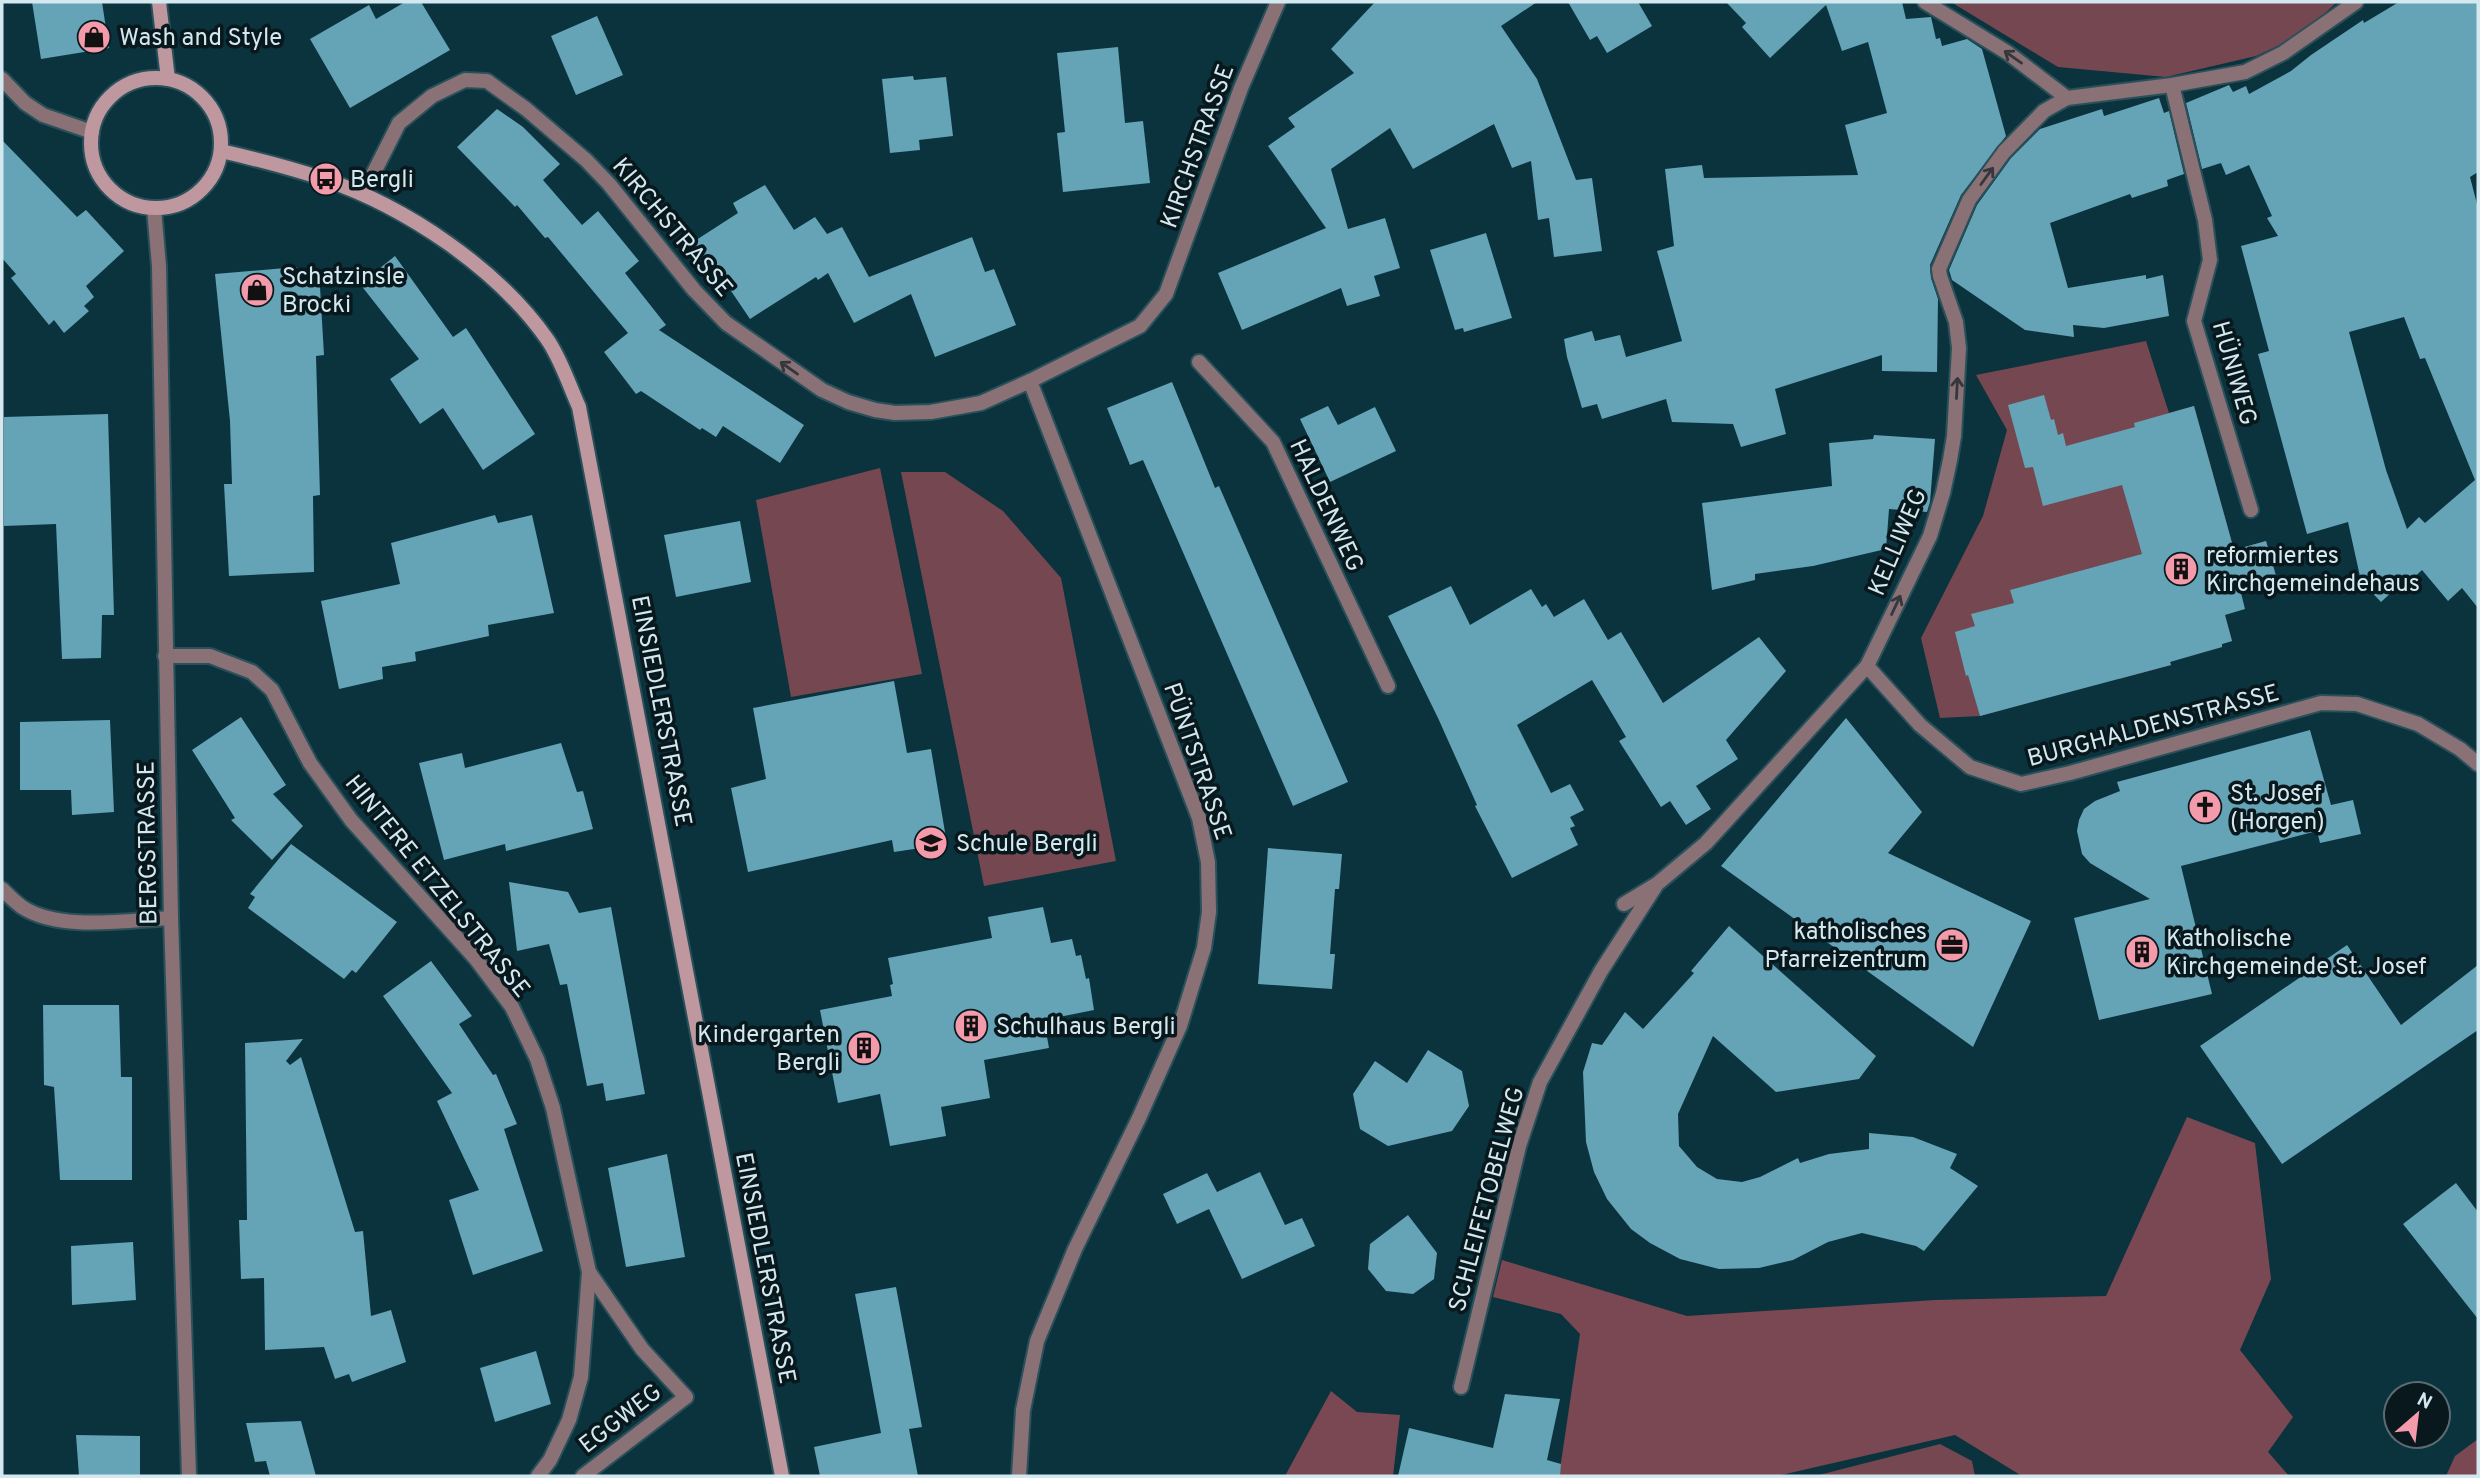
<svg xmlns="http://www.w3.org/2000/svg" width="2480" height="1478" font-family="Overpass,sans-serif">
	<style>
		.green { fill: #754750 }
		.forest { fill: #7a4852 }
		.building { fill: #65a3b7; fill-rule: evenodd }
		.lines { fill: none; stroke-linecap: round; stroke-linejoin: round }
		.minor-casing { stroke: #2a505a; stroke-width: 18 }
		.tertiary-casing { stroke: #2a505a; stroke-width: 18 }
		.secondary-casing { stroke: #2a505a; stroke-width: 18 }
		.minor { stroke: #8a7175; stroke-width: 14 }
		.tertiary { stroke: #8a7175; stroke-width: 14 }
		.secondary { stroke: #bf979e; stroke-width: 14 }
		.oneway { stroke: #36373c }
		.labels { text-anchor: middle; stroke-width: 7; stroke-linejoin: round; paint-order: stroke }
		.poi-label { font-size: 24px; fill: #d4e8ef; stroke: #08181d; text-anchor: start }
		.street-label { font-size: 24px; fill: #d4e8ef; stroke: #08181d }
	</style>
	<rect width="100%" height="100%" fill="#0a333e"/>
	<g class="green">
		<polygon points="1951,2 2337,2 2301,35 2256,56 2166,77 2058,67"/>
		<polygon points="2146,341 2169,413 2194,406 2234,550 2266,541 2278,583 2241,593 2225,615 2232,641 2222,644 2222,647 2170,661 2171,665 2119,679 2113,659 2085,687 1980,716 1940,718 1921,638 1983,516 2007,430 1976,375"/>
		<polygon points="880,468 922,674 791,697 756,500"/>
		<polygon points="901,472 945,472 1003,511 1061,578 1116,861 984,886"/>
		<polygon points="1940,1444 1972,1461 1975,1476 1815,1476"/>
	</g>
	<g class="forest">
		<polygon points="2187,1117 2255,1143 2271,1279 2240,1350 2293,1417 2268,1452 2289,1476 2022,1476 1955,1435 1777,1476 1559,1476 1580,1334 1561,1314 1493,1297 1502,1260 1687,1316 1935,1300 2106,1296"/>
		<polygon points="1331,1391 1357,1412 1400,1415 1393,1476 1285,1476"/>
		<polygon points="2478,1439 2478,1476 2446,1476 2455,1456"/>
	</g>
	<g class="building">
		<polygon points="32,2 102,2 109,48 41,59"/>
		<polygon points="405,2 421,2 450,50 350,108 310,39 369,5 376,19"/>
		<polygon points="1375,2 1537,2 1501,26 1537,79 1576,180 1592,178 1602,251 1554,257 1549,218 1538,220 1531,161 1512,168 1494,124 1413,169 1390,128 1331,169 1348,229 1385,218 1400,268 1374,276 1380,296 1347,306 1341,288 1242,330 1218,273 1326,228 1268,146 1295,127 1288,118 1354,73 1331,49"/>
		<polygon points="1568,2 1638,2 1652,26 1607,53 1597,36 1590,40"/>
		<polygon points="1726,2 1902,2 1906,19 1931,17 1936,39 1940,38 1942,46 1967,39 1982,49 2006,136 1961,195 1930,265 1931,278 1938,299 1937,372 1882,371 1882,355 1775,389 1786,434 1741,447 1733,424 1672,422 1666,399 1602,419 1597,404 1582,408 1567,357 1564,339 1592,331 1595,341 1620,335 1626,357 1682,341 1657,251 1674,246 1665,169 1702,165 1704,178 1858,175 1845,125 1887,113 1868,42 1842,51 1826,5 1770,58 1742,27 1746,23"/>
		<path d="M2399 2H2478V172L2470 177 2478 208V608L2462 588 2448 601 2422 570 2407 584 2404 581 2381 602 2361 581 2348 522 2307 534 2258 354 2269 351 2241 246 2278 236 2267 218 2272 216 2249 165 2226 175 2221 163 2202 169 2186 103 2229 85 2233 92 2246 86 2249 94 2291 71 2311 55 2363 20 2364 23ZM2404 317 2420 359 2425 358 2475 480 2425 523 2419 517 2407 529 2386 470 2349 332Z"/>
		<polygon points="597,16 623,75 576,95 551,36"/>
		<polygon points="1118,47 1125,123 1143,121 1150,183 1063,192 1057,133 1065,132 1057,53"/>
		<polygon points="913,76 914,80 946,77 953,136 919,140 920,150 890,153 882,79"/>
		<polygon points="2159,98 2164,113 2169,111 2184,174 2167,180 2168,186 2132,198 2130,194 2050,223 2068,288 2146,275 2146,279 2163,275 2169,316 2104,328 2073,325 2074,337 2025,330 1952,280 1949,270 1977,205 2011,158 2040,129 2102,109 2104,116"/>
		<polygon points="497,109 523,127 560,164 543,180 582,225 598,211 639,261 625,273 666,325 659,330 804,425 780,463 723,426 716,437 702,428 700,430 641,391 636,394 604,352 628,333 548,237 545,238 517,205 515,207 457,147"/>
		<polygon points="2,140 77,217 86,210 124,251 86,286 94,297 84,306 89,311 64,333 54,320 49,325 11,278 16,274 2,258"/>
		<polygon points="765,185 794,230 815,217 827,234 842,227 869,277 972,237 985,272 994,269 1016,325 935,357 911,294 854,323 828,273 818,280 816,277 750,319 727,285 718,290 690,244 738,213 733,203"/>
		<polygon points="1486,233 1512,318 1464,332 1463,328 1455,330 1430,250"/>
		<polygon points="395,256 453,337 466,328 535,434 483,470 443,408 420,424 390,379 419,359 360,284"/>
		<polygon points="297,267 297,271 319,270 324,355 316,356 320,495 313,496 314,572 229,576 224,484 232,484 230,421 215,274"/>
		<polygon points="1172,382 1215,488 1219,486 1348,782 1293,806 1143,460 1130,465 1107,408"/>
		<polygon points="2044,395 2051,420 2054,419 2058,435 2063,433 2066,446 2135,427 2134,423 2194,406 2234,550 2266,541 2278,583 2241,593 2245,609 2225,615 2232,641 2222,644 2222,647 2170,662 2171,665 1980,716 1968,675 1966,676 1955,632 1975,626 1971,614 2014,603 2010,590 2142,554 2122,485 2043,506 2033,467 2025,468 2008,405"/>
		<polygon points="1328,406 1338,425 1375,407 1396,451 1330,482 1300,419"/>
		<polygon points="108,414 114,615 102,615 101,658 62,659 56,524 4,526 4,417"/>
		<polygon points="1874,435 1935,439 1930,502 1927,512 1889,509 1886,549 1813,566 1755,574 1755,580 1712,590 1702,503 1832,486 1829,443 1873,439"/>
		<polygon points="495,515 498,523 532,515 554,613 488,625 489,636 415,652 416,661 382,667 383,679 339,689 321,601 400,584 391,543"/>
		<polygon points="740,521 751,582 676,597 664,535"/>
		<polygon points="1451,586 1470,625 1531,589 1542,607 1546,604 1554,617 1584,599 1608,640 1621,632 1663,703 1759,637 1786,671 1726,740 1738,759 1696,786 1711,809 1686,825 1670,801 1661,807 1619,741 1626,737 1592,680 1517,725 1551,793 1570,784 1584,810 1570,817 1575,826 1570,828 1578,845 1512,878 1475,806 1477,805 1438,718 1388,616"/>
		<polygon points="894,681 907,753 931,749 947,844 894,852 892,840 748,872 731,788 766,779 753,708"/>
		<polygon points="241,717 286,785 273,794 303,826 272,860 231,820 235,818 192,750"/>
		<polygon points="1846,718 1922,812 1888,853 2031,921 1973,1047 1721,866"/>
		<polygon points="110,720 114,812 72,815 71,790 20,790 20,722"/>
		<polygon points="2310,730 2331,805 2353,800 2361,834 2320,843 2317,831 2181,866 2212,994 2099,1020 2074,918 2150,899 2090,863 2082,854 2077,831 2079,820 2084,809 2095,801 2120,791 2117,782"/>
		<polygon points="561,743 577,792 583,791 593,829 506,851 505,844 444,860 419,763 462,753 465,768"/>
		<polygon points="291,844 397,922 356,973 352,970 344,979 248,908 255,897 250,894"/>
		<polygon points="1268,848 1342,854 1339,889 1335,889 1330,954 1335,954 1332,989 1258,984"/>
		<polygon points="509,882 568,892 579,913 611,907 645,1094 606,1101 603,1083 587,1086 567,984 560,985 549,944 517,951"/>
		<polygon points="1043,907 1051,943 1072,939 1076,956 1081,955 1086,979 1089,978 1094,1010 1044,1020 1049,1048 984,1060 990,1098 941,1107 946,1136 890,1146 880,1094 838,1103 820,1010 892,996 890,985 893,984 888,958 992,938 988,917"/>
		<polygon points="1729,926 1876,1056 1859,1079 1776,1092 1713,1036 1678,1114 1679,1146 1697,1167 1717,1179 1742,1182 1760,1177 1798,1158 1800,1163 1829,1154 1869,1149 1869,1133 1913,1137 1957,1154 1950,1168 1978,1186 1924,1251 1916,1246 1862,1233 1828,1242 1793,1260 1759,1268 1719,1269 1680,1259 1650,1243 1631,1229 1607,1199 1594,1172 1586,1142 1583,1072 1592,1043 1602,1045 1625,1012 1643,1029 1694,973 1691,971"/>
		<polygon points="2347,945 2401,1025 2478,965 2478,1030 2282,1164 2200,1046"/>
		<polygon points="431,961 472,1016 459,1024 493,1075 496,1074 517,1124 504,1129 543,1251 473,1275 449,1200 479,1190 437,1101 452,1093 383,996"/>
		<polygon points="43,1005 119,1005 121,1077 132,1077 132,1180 60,1180 54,1087 44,1085"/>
		<polygon points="303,1039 286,1061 290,1065 301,1057 355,1232 363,1231 371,1316 391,1310 406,1362 352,1382 349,1374 335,1379 324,1347 265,1350 264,1278 241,1279 239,1220 247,1220 245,1043"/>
		<polygon points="1428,1050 1462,1071 1469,1106 1452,1131 1388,1146 1360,1129 1353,1094 1375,1061 1407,1083"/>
		<polygon points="667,1154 685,1257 626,1267 608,1168"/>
		<polygon points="1260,1172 1285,1225 1302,1218 1315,1246 1242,1279 1209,1209 1177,1224 1163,1194 1207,1173 1217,1192"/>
		<polygon points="2456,1183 2478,1212 2478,1319 2403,1224"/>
		<polygon points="1408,1215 1437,1253 1434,1279 1413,1294 1386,1291 1368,1269 1370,1244"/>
		<polygon points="133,1242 136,1300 72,1305 71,1246"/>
		<polygon points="896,1287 922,1427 909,1429 918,1476 820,1476 814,1447 881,1433 855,1294"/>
		<polygon points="536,1351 551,1404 495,1422 480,1368"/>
		<polygon points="1505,1394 1560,1399 1547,1460 1561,1464 1560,1476 1398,1476 1409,1428 1493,1448"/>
		<polygon points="301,1421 316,1476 270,1476 266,1461 255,1462 246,1423"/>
		<polygon points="76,1435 140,1436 140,1476 79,1476"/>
	</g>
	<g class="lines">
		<defs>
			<g id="minor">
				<polyline points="1925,2 2008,53 2067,98"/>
				<polyline points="2,79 25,103 43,115 92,132"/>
				<polyline points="2172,85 2205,220 2210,260 2194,321 2251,510"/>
				<polyline points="363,194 399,123 432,96 465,80 487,81 526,109 586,160 609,184 694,290 726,323 822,390 848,402 875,410 895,413 931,412 981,403 1030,381 1140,326 1166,294 1241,88 1278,2"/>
				<polyline points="1199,362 1273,442 1388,686"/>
				<polyline points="165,656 210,656 252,672 272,690 310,763 351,820 476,959 512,1007 537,1059 553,1108 589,1272 581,1377 569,1420 550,1460 538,1476"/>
				<polyline points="1867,666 1920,725 1970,767 2021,784 2070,773 2321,703 2357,704 2418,724 2460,749 2478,764"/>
				<path d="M2 889C8 895 15 902 22 907 60 932 128 920 171 918"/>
				<polyline points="1624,904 1657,884 1706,843 1867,666 1930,536 1943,493 1950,460 1954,436 1959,348 1956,322 1940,276 1939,269 1969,200 2004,152 2044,111 2067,98 2172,85 2245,72 2283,53 2356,2"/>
				<polyline points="1461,1387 1519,1146 1540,1082 1601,971 1655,887"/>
				<polyline points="583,1476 686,1397 642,1349 589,1272"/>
				<polyline points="1019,1476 1023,1410 1037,1341 1075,1249 1139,1118 1180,1026 1204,948 1209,912 1208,862 1199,818 1030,381"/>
			</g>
			<polyline id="tertiary" points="154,209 159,266 171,918 189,1476"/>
			<g id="secondary">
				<polyline points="159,2 168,79"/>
				<circle cx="156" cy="143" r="65"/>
				<path d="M221 151C256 159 291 168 324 179 406 207 497 268 547 339 561 359 569 385 579 407L782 1476"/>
			</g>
		</defs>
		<use href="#minor" class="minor-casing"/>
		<use href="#tertiary" class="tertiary-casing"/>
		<use href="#secondary" class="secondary-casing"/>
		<use href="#minor" class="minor"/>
		<use href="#tertiary" class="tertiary"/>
		<use href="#secondary" class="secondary"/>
	</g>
	<defs><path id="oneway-shaft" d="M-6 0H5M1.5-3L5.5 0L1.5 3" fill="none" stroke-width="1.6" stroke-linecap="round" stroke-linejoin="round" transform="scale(1.75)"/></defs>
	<g class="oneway">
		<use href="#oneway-shaft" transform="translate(2013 57) rotate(-145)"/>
		<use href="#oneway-shaft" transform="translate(1987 176) rotate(-54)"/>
		<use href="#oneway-shaft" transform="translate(789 368) rotate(-145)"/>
		<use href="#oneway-shaft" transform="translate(1957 388) rotate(-87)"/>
		<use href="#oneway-shaft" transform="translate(1896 605) rotate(-65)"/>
	</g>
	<defs>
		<symbol id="shop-disc" viewBox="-11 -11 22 22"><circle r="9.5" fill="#f39aab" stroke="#08181d"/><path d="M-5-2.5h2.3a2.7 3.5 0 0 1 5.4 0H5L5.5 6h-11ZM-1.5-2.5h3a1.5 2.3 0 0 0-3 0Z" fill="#111"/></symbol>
		<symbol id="bus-disc" viewBox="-11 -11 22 22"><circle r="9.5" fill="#f39aab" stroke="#08181d"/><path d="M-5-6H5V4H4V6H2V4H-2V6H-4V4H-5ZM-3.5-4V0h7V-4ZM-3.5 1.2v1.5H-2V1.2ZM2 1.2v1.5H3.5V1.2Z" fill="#111"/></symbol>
		<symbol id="building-disc" viewBox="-11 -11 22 22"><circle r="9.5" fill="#f39aab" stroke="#08181d"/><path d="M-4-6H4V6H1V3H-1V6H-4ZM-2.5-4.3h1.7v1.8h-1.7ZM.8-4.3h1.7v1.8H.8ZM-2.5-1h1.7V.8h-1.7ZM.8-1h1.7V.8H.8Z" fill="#111"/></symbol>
		<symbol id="church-disc" viewBox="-11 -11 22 22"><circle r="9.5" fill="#f39aab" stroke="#08181d"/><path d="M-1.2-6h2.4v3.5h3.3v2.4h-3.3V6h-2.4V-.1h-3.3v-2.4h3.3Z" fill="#111"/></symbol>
		<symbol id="school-disc" viewBox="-11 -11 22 22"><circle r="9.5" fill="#f39aab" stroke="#08181d"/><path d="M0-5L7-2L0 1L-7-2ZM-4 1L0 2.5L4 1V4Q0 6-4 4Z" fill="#111"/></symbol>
		<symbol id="office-disc" viewBox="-11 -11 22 22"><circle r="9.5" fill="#f39aab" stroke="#08181d"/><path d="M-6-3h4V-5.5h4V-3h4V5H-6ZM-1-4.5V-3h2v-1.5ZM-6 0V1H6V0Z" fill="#111"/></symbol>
	</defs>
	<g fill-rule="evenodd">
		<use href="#shop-disc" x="75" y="18" width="38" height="38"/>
		<use href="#bus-disc" x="307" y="160" width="38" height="38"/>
		<use href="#shop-disc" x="238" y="271" width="38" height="38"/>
		<use href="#building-disc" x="2162" y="550" width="38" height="38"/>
		<use href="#church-disc" x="2186" y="788" width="38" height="38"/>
		<use href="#school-disc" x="912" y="824" width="38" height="38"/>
		<use href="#office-disc" x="1933" y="926" width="38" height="38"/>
		<use href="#building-disc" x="2123" y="933" width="38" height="38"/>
		<use href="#building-disc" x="952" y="1007" width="38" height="38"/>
		<use href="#building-disc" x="845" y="1029" width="38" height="38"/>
	</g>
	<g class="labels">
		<g class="poi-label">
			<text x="119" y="45">Wash and Style</text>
			<text x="350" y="187">Bergli</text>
			<text x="282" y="284">Schatzinsle<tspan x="282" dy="28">Brocki</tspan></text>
			<text x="2206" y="563">reformiertes<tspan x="2206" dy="28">Kirchgemeindehaus</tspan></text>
			<text x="2230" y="801">St. Josef<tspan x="2230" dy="28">(Horgen)</tspan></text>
			<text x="956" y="851">Schule Bergli</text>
			<text x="1927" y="939" text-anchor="end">katholisches<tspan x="1927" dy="28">Pfarreizentrum</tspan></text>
			<text x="2166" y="946">Katholische<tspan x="2166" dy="28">Kirchgemeinde St. Josef</tspan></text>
			<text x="996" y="1034">Schulhaus Bergli</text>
			<text x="840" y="1042" text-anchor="end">Kindergarten<tspan x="840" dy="28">Bergli</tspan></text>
		</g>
		<g class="street-label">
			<text transform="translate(1197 146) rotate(-70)" y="8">KIRCHSTRASSE</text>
			<text transform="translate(673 227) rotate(50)" y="8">KIRCHSTRASSE</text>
			<text transform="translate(2235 373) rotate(74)" y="8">HÜNIWEG</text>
			<text transform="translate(1327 505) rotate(65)" y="8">HALDENWEG</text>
			<text transform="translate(1897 542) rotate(-67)" y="8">KELLIWEG</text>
			<text transform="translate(662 711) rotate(79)" y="8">EINSIEDLERSTRASSE</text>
			<text transform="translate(2153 725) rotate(-15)" y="8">BURGHALDENSTRASSE</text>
			<text transform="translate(1198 761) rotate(71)" y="8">PÜNTSTRASSE</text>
			<text transform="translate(147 843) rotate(-91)" y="8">BERGSTRASSE</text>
			<text transform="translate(438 886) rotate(51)" y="8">HINTERE ETZELSTRASSE</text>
			<text transform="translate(1486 1199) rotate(-75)" y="8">SCHLEIFETOBELWEG</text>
			<text transform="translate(766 1268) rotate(79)" y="8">EINSIEDLERSTRASSE</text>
			<text transform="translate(620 1418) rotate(-38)" y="8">EGGWEG</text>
		</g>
	</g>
	<rect width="2480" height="1478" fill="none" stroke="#d4e8ef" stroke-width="7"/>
	<g transform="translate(2417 1415) rotate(28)"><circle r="33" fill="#08181d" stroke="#5a6b71" stroke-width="2"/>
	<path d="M0-5L12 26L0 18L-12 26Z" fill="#f39aab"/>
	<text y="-10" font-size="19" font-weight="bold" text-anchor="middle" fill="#d4e8ef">N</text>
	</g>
</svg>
